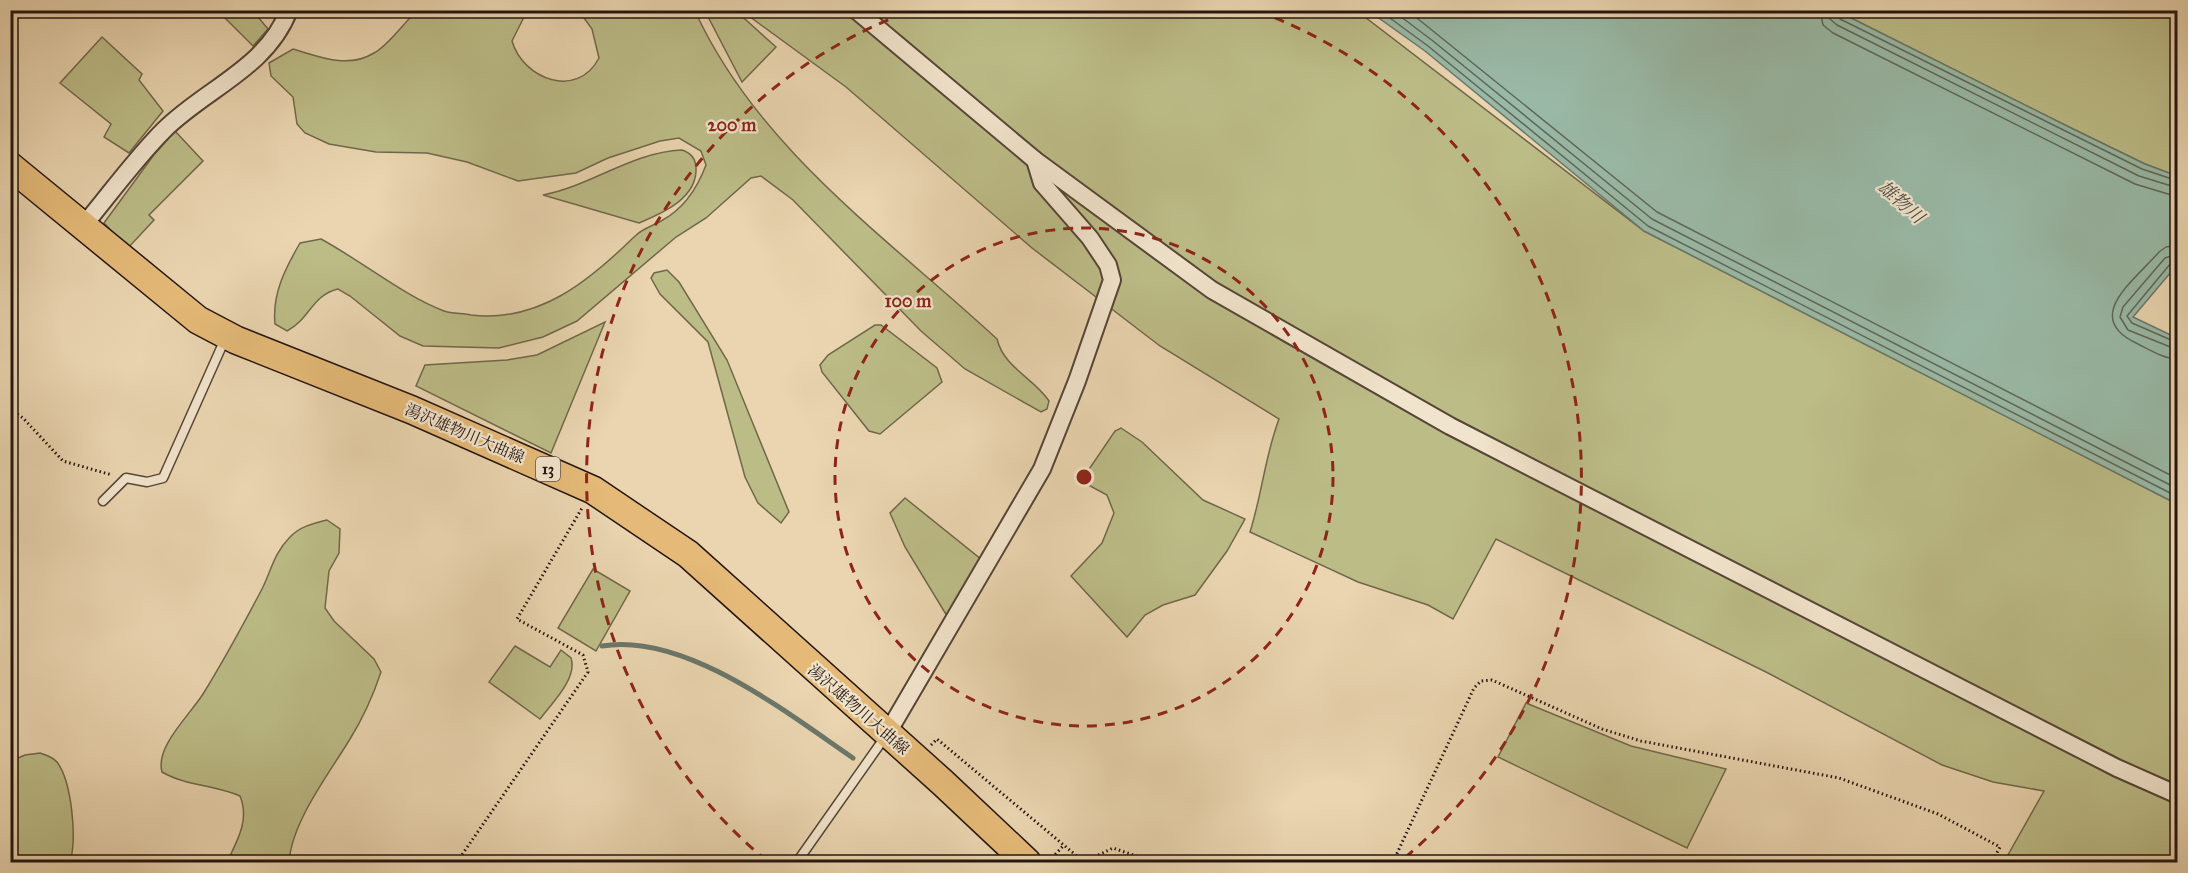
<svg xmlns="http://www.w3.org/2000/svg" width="2188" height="873" font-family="'IM FELL Great Primer','Noto Serif JP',serif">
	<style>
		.green { fill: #bcbc87; stroke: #70684b; stroke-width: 1.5 }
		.water { fill: #99b9a6; stroke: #6b776a; stroke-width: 1.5 }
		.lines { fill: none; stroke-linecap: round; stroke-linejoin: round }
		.shore { stroke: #5f675a; stroke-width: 1.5 }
		.stream { stroke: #6b776a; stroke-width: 5 }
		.lane-casing { stroke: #564537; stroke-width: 11 }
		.street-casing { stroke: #564537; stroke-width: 20 }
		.primary-casing { stroke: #25150f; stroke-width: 30 }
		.path { stroke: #25150f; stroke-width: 3; stroke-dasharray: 1.5 3; stroke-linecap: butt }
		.lane { stroke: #f1e4cc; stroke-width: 8 }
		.street { stroke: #f1e4cc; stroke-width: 16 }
		.primary { stroke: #e5ba78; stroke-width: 27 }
		.ring { fill: none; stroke: #8f2418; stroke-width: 3; stroke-dasharray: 10 8 }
		.labels { text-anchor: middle; stroke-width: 4.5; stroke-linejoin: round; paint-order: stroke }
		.shield { fill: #f1e4cc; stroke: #625348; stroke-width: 1.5 }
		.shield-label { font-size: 15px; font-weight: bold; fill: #25150f }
		.street-label { font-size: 16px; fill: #25150f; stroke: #f1e4cc }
		.water-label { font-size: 18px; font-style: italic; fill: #4e4e44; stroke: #f1e4cc }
		.centre { fill: #8f2418; stroke: #f1e4cc; stroke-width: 3 }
		.ring-label { font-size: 18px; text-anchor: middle; font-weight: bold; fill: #8f2418; stroke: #f1e4cc; stroke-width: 4.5; stroke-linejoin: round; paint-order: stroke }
	</style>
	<rect width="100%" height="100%" fill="#ead5b0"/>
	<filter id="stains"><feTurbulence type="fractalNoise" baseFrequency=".00333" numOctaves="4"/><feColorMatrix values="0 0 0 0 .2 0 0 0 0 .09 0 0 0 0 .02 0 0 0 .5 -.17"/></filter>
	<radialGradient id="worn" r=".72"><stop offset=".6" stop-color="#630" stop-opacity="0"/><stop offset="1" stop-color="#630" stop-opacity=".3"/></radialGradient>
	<g class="green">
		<path d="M418 10 527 11 512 41C523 79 577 100 599 58L592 29 579 11H695C758 149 889 239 997 339 1004 368 1034 378 1049 401L1047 409 1041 412 965 369 921 331 793 200 761 176 751 178 706 218 676 237 577 321 543 337 499 348 423 346 400 336 350 296 338 289C312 295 310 319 287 331L275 324C272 294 285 269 300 243L321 239C360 260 404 296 444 311 452 314 463 313 471 315 539 323 589 281 634 237 643 228 651 227 661 221 684 209 697 189 706 165L701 151 679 138 660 141 608 158 576 173 518 181 467 162 427 153 376 152 329 144 305 133 297 124 293 97 271 76 269 63 293 49C320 57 348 69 374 53 390 44 403 23 418 10Z"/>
		<polygon points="218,11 253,11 268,29 253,46"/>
		<polygon points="705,11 736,11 776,47 742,82"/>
		<path d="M742 11H1357L1644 231 2177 504V862H2004L2044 791 1993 782 1942 765 1768 673 1496 539 1453 619 1428 605 1358 582 1250 532C1262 494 1265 456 1279 419L1160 346 1032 248 846 87Z"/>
		<polygon points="1837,11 2177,11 2177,176 2145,164 2071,128"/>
		<polygon points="102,37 142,74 139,80 163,111 129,153 104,137 111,124 60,83"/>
		<polygon points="175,131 203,161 149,215 154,220 128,248 104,223 153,156"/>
		<path d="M682 150C690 153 695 157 696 167 698 198 663 213 639 223L543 195C591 186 632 152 682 150Z"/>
		<polygon points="667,270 679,282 727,360 789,512 781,523 758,503 745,477 708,342 660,294 651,278 654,273"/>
		<polygon points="605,322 551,453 416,386 425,365 507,360 537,355"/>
		<polygon points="875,325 881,325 937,368 942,382 880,434 869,431 822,372 820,365 828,355"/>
		<polygon points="1121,428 1142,442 1203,500 1245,519 1227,551 1195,595 1163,605 1145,615 1127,637 1071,576 1102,543 1114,513 1107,495 1081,481 1115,431"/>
		<polygon points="905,498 982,560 947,616 905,547 890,513"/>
		<path d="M327 520 340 529 339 553 329 571 325 608 334 621 374 659 381 672C373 696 363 718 350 739 329 774 292 821 289 862H227C237 841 250 820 240 796 215 785 186 786 162 772 155 747 189 716 203 694 224 660 243 625 262 589 271 571 274 553 290 537 299 527 314 523 327 520Z"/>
		<polygon points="593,569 630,591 596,651 558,628"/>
		<path d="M515 646 550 667 561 650 571 658C578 678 551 704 540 719L489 682Z"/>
		<polygon points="1526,703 1631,746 1726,769 1687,848 1498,757"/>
		<path d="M40 753C46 755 53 757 57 762 72 782 77 839 70 862H11V761L25 755Z"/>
	</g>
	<polygon class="water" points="1369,11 1837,11 2071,128 2145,164 2177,176 2177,265 2133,317 2177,338 2177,504 1644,231 1425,51"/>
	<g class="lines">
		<g class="shore">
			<polyline points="1379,10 1428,46 1648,226 2178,497"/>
			<polyline points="1392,10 1433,41 1652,219 2178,489"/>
			<polyline points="1407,10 1657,212 2178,479"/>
			<polyline points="1820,10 1823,25 1833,33 2135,184 2178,197"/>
			<polyline points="1829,10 1830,19 1837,25 2139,176 2178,188"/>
			<polyline points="1836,10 1840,19 2142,169 2178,181"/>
			<path d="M2178 245 2166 247 2159 252C2133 282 2081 318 2138 344 2150 350 2164 359 2178 359"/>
			<polyline points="2178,254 2165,258 2123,307 2120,317 2128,330 2178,350"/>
			<polyline points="2178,261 2171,263 2127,316 2132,323 2178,343"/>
		</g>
		<path class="stream" d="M602 646C685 632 787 713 853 758"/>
		<defs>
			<g id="lane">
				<polyline points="103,501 126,478 147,482 163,478 225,339"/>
				<polyline points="797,862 885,737"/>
			</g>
			<g id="street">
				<polyline points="856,10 1035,160 1212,290 1450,426 2117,768 2178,795"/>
				<path d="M84 225C110 194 135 159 164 130 205 89 267 68 289 10"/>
				<polyline points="887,734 1042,469 1077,381 1112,280 1108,265 1090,238 1042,183 1035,160"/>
			</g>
			<polyline id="primary" points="10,166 198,320 236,340 412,410 593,490 688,554 942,782 1027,862"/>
		</defs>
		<use href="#lane" class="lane-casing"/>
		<use href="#street" class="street-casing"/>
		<use href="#primary" class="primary-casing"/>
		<g class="path">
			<polyline points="10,409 23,418 63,461 112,475"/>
			<polyline points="931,745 937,739 1084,862 1113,848 1153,862"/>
			<polyline points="1049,861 1064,845"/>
			<polyline points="457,862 588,672 583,655 517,619 582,508"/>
			<polyline points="1393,862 1474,688 1481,681 1492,680 1602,729 1641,741 1839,778 1938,814 2000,847 1992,862"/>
		</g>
		<use href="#lane" class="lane"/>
		<use href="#street" class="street"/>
		<use href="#primary" class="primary"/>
	</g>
	<g class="ring">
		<circle cx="1084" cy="477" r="249"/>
		<path d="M767 861A498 498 0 0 1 910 11M1258 11A498 498 0 0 1 1401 861"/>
	</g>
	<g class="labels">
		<rect class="shield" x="536" y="457" width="24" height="24" rx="4.5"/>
		<g class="shield-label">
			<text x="548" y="474">13</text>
		</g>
		<g class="street-label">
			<text transform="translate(465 433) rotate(23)" y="6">湯沢雄物川大曲線</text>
			<text transform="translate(859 709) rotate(41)" y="6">湯沢雄物川大曲線</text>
		</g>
		<g class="water-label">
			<text transform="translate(1901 202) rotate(41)" y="6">雄物川</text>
		</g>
	</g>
	<circle cx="1084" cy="477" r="9" class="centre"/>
	<g class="ring-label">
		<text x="732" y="131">200 m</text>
		<text x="908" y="307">100 m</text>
	</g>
	<rect width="2188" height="873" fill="none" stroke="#ead5b0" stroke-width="36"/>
	<rect x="12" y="12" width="2164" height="849" fill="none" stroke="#25150f" stroke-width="3"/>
	<rect x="18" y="18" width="2152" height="837" fill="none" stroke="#25150f" stroke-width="1.5"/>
	<rect width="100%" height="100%" filter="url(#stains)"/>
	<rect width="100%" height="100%" fill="url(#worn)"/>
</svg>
